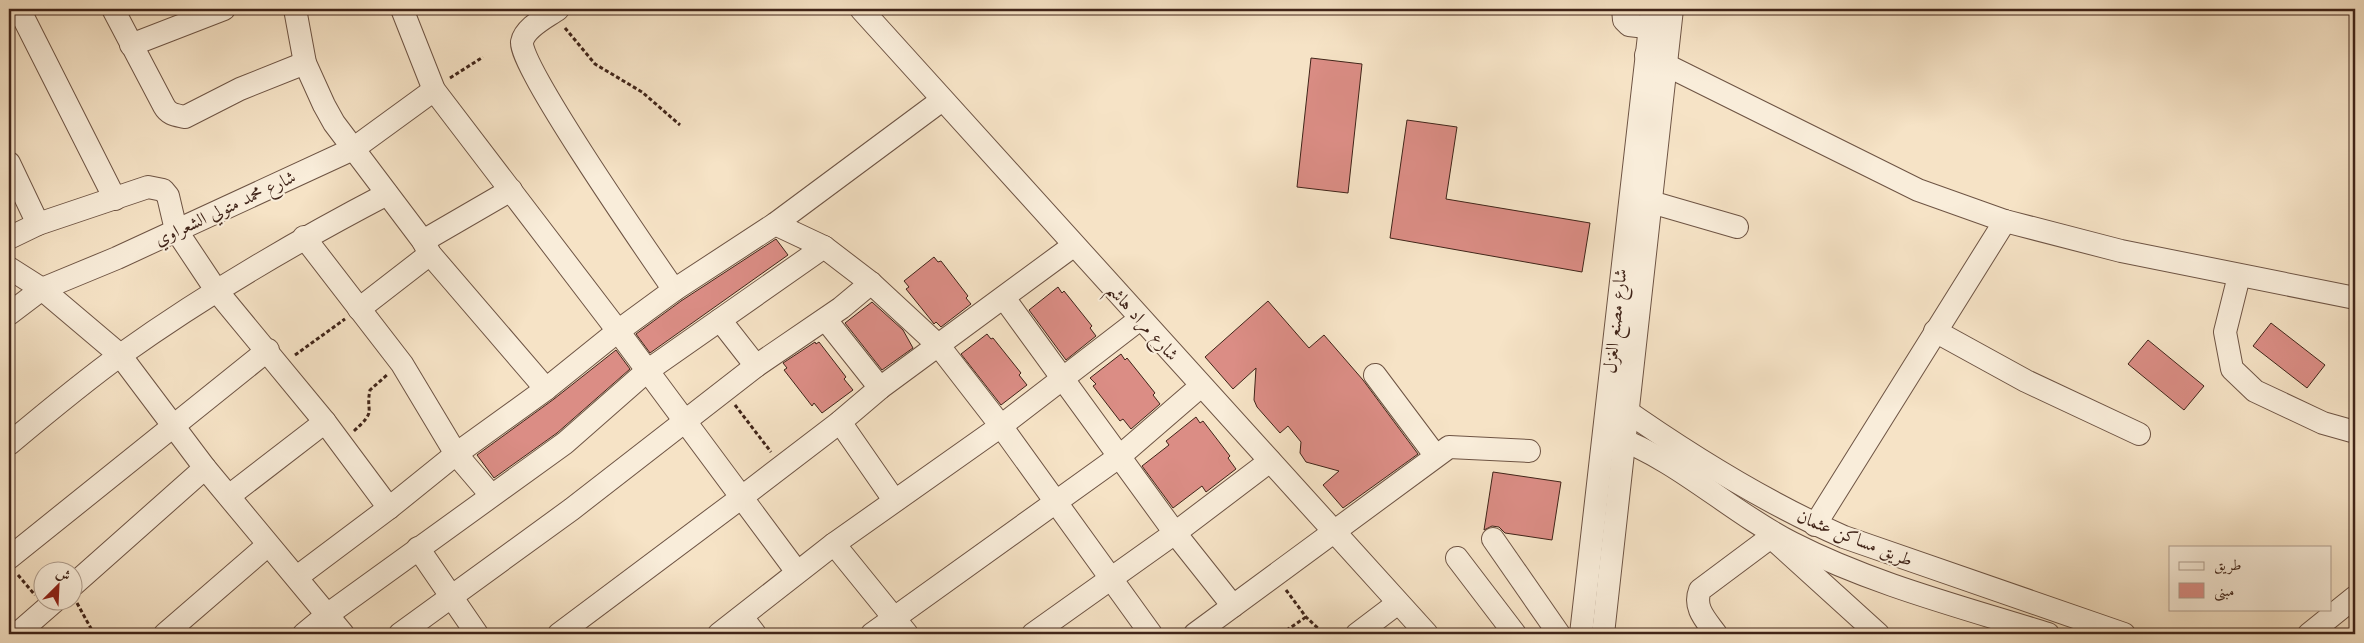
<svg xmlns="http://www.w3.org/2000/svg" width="2364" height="643" font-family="'Old Standard TT',Amiri,serif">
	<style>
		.building { fill: #db8d85; stroke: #402419 }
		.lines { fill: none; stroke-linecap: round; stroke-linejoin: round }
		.minor-casing { stroke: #6e5444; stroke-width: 24 }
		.path { stroke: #402419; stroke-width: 3; stroke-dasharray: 4 2.5; stroke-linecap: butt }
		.minor { stroke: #f9edda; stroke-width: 22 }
		.labels { text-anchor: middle; stroke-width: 4; stroke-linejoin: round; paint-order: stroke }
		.street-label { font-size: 18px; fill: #402419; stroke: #f9edda }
	</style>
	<rect width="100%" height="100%" fill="#f6e3c6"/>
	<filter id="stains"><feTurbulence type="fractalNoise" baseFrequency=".004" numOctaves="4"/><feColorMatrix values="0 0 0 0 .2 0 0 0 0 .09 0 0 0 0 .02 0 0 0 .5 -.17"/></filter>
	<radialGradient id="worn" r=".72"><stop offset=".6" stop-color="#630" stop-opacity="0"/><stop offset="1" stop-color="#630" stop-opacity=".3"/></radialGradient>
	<g class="building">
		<polygon points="1311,58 1362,64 1348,193 1297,187"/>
		<polygon points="1407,120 1457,127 1446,199 1590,223 1582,272 1390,238"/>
		<polygon points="776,239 788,255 650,353 636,334 681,301"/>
		<polygon points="934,257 938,262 941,261 968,296 966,298 971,304 941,327 936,322 934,324 931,320 906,289 909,287 904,281"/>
		<polygon points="1058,287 1062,293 1064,291 1092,326 1090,328 1096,336 1066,360 1029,310"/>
		<polygon points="1268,301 1309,348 1324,335 1363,380 1418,454 1343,508 1323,485 1339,471 1306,462 1300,453 1301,442 1288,426 1280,433 1257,407 1254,400 1256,368 1233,389 1205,357"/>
		<polygon points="872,302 903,330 913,348 882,370 845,323"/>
		<polygon points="2271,323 2325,365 2307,388 2253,346"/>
		<polygon points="987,334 991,339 993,338 1021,373 1019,375 1027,385 1001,405 961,354"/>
		<polygon points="2148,340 2204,386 2184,410 2128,364"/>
		<polygon points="815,342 816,344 819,342 846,377 844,379 853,390 822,413 814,403 812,406 784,370 787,368 783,363"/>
		<polygon points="616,350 630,369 557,433 494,478 477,455 554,399"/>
		<polygon points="1121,354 1125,360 1127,358 1155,393 1153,395 1160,404 1131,429 1123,419 1120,421 1093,386 1096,384 1090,378"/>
		<polygon points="1196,417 1200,423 1203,421 1230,456 1228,458 1236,469 1206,492 1202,486 1173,508 1142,466 1169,445 1166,441"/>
		<polygon points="1493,472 1561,482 1552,540 1505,533 1499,527 1492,526 1484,530"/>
	</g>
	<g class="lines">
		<defs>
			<g id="minor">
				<polyline points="19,9 115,199"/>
				<path d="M113 9 164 106C169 115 176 115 185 117L240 89 305 63"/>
				<polyline points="295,9 305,63 324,105 334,123 423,241 430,254 546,389"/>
				<polyline points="402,9 434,90 618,331 797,572"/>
				<path d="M558 9C547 17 525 27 522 42 518 65 652 258 674 290"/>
				<polyline points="861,9 1427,634"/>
				<polyline points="1623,9 1624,20 1629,25 1663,29"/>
				<polyline points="131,45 224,9"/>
				<polyline points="1646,55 1918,190 2005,221 2121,251 2355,298"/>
				<polyline points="9,163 38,224"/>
				<polyline points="1637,198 1737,227"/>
				<polyline points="775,224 824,247"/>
				<polyline points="304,237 402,364 456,454 491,495"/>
				<polyline points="9,238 38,224 148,187 163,190 168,196 176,230 216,290 325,422 389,508"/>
				<polyline points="423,241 511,190"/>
				<polyline points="9,268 42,289 120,355 205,468 343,634"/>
				<polyline points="2239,276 2225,332 2232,369 2255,391 2323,423 2355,432"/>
				<polyline points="1004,298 1175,533 1233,606"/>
				<polyline points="359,309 430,254"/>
				<polyline points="9,314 42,289 117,258 353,149 434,90"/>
				<polyline points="720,320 756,366"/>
				<polyline points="826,320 880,388"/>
				<polyline points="1935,331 2026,381 2139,434"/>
				<polyline points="1375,375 1435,455"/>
				<path d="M1618 405C1689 455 1764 502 1844 537L2124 634"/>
				<polyline points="840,422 894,500"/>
				<path d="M1613 436C1680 461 1729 511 1792 543 1872 584 1962 607 2048 634"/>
				<path d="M9 444C46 413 83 382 122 354 206 294 295 242 387 194"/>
				<polyline points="229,496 325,422"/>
				<polyline points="1815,525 2005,221"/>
				<polyline points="1493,539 1559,634"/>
				<polyline points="834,544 907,634"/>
				<polyline points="418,548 477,634"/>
				<polyline points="9,558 268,350"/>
				<polyline points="1457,558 1515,634"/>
				<polyline points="297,577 389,508 456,454 546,389 618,331 674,290 775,224 942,100"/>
				<polyline points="72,586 205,468"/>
				<polyline points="742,617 755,634"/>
				<polyline points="17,634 56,600"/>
				<polyline points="165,634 268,545"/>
				<polyline points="304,634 327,615 565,443 647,371 824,247 871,283 939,346 1001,426 1151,634"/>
				<polyline points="400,634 572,509 756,366 841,308 871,283"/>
				<polyline points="559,634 742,497 840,422 880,388 1073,246"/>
				<polyline points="719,634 834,544 1001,426 1140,319"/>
				<polyline points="872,634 1120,456 1201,386"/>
				<polyline points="1033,634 1175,533 1270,461"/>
				<polyline points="1195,634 1449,447 1529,451"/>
				<polyline points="1357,634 1398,603"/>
				<polyline points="1581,634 1652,9"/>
				<polyline points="1603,634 1672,9"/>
				<path d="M1716 634C1706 620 1693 608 1700 590L1771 537 1878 634"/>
				<polyline points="2309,634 2355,597"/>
			</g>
		</defs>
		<use href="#minor" class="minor-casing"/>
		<g class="path">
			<polyline points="565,28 595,64 642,92 680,125"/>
			<polyline points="450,78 483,57"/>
			<polyline points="295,355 345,319"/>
			<polyline points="735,405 771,452"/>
			<path d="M354 431C378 409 365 414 370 390L387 375"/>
			<polyline points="18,575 35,595"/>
			<polyline points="1286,590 1306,617 1324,634"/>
			<polyline points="77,603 94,634"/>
			<polyline points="1281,634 1306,617"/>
		</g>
		<use href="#minor" class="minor"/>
	</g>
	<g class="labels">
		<g class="street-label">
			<text transform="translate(225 208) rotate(-25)" y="6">شارع محمد متولي الشعراوي</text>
			<text transform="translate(1615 321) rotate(-84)" y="6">شارع مصنع الغزل</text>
			<text transform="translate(1143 322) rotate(48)" y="6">شارع مراد هاشم</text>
			<text transform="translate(1855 538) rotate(22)" y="6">طريق مساكن عثمان</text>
		</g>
	</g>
	<rect width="2364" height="643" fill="none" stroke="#f6e3c6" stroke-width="30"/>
	<rect x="10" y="10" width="2344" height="623" fill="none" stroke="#402419" stroke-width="2.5"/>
	<rect x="15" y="15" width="2334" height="613" fill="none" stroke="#402419"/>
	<rect x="2169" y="546" width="162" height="65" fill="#f9edda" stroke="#af9d8d"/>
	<rect x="2179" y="562" width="25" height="8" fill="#f9edda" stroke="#af9d8d"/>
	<text x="2214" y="570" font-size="15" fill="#402419">طريق</text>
	<rect x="2179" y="583" width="25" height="15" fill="#db8d85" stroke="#af9d8d"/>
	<text x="2214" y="596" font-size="15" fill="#402419">مبنى</text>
	<g transform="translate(58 586) rotate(24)"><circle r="24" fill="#f9edda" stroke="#af9d8d"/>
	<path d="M0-4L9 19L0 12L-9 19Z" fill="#8f2418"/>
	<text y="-8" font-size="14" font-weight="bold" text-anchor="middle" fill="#402419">ش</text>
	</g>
	<rect width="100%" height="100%" filter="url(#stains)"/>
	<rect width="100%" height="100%" fill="url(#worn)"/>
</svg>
